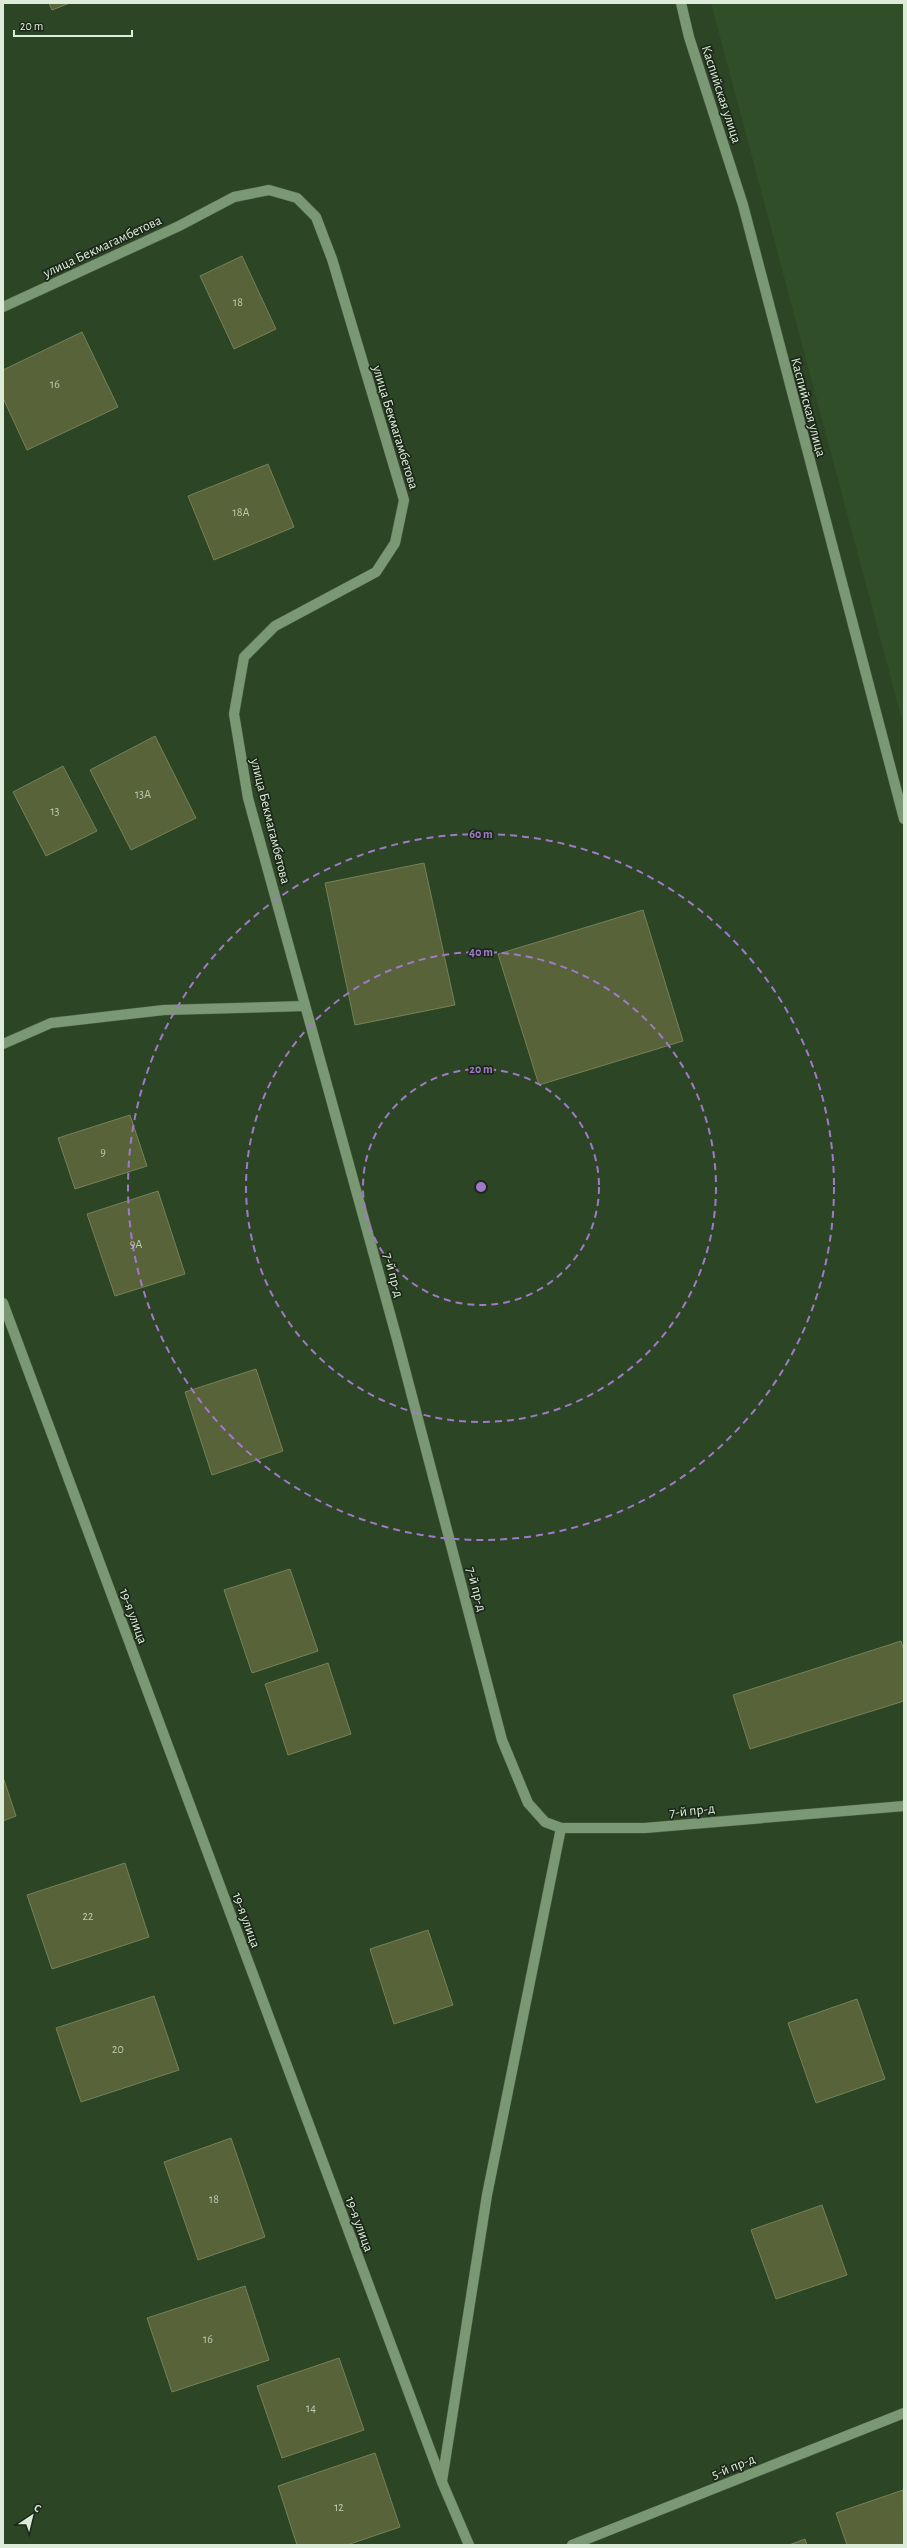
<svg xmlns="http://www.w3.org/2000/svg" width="907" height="2548" font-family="'Alegreya Sans',sans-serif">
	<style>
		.built { fill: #304f28 }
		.building { fill: #59633a; stroke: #768156 }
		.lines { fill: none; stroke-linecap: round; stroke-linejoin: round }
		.minor-casing { stroke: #4b6144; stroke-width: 11 }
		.minor { stroke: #7a9873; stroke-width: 10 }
		.ring { fill: none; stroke: #a279c9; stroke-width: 2; stroke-dasharray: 7 5 }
		.labels { text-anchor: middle; stroke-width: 3.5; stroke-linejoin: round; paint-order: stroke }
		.number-label { font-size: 12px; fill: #bbcab0 }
		.street-label { font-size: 14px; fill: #dcecd8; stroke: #1c2819 }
		.centre { fill: #a279c9; stroke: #1c2819; stroke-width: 2 }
		.ring-label { font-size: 12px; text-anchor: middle; font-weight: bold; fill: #a279c9; stroke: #1c2819; stroke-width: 3.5; stroke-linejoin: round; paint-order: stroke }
	</style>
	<rect width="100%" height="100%" fill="#2b4525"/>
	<polygon class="built" points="711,3 904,3 904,727"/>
	<g class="building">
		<polygon points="49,3 70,3 52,10"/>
		<polygon points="242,256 276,329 234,349 200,276"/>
		<polygon points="82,332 118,407 27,450 3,398 3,370"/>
		<polygon points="268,464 294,527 214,560 188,496"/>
		<polygon points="155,736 196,818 131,850 90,770"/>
		<polygon points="63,766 97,831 46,856 13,792"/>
		<polygon points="424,863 455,1005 355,1025 325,883"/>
		<polygon points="643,910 683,1041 539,1085 498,954"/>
		<polygon points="130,1115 147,1166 75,1189 58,1138"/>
		<polygon points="158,1191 185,1274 115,1296 87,1214"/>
		<polygon points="256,1369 283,1451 212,1475 185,1392"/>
		<polygon points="290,1569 318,1651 252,1673 224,1590"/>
		<polygon points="901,1641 904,1651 904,1701 750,1749 733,1695"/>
		<polygon points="328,1663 351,1734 288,1755 265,1684"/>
		<polygon points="3,1777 16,1816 3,1821"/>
		<polygon points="125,1863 149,1937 52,1969 27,1895"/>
		<polygon points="428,1930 453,2005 394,2024 370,1949"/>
		<polygon points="154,1996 179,2070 81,2102 56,2028"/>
		<polygon points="857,1999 885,2079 816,2103 788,2023"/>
		<polygon points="231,2138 265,2237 198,2260 164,2162"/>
		<polygon points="822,2205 847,2275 776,2299 751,2230"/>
		<polygon points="245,2286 269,2360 172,2392 147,2318"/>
		<polygon points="339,2358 364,2430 282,2458 257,2386"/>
		<polygon points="375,2453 400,2527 347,2545 297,2545 278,2486"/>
		<polygon points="903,2490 904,2545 847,2545 836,2513"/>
		<polygon points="805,2539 807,2545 789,2545"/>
	</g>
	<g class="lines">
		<defs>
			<g id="minor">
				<polyline points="681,3 689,37 743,205 904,819"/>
				<polyline points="3,307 179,226 234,197 269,190 297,198 316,217 332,259 404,500 395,543 376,572 275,626 244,657 234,714 248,798 397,1339 502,1740 528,1803 545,1822 561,1828 645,1828 904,1806"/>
				<polyline points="3,1044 51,1023 164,1010 305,1006"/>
				<polyline points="3,1303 442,2482 469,2545"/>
				<polyline points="442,2481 487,2195 561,1828"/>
				<polyline points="572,2545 904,2413"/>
			</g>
		</defs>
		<use href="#minor" class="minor-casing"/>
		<use href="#minor" class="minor"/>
	</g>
	<g class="ring">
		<circle cx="481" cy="1187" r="118"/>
		<circle cx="481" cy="1187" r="235"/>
		<circle cx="481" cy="1187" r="353"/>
	</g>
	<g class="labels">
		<g class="number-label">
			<text x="238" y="306">18</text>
			<text x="55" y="388">16</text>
			<text x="241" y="516">18А</text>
			<text x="143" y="798">13А</text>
			<text x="55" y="815">13</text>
			<text x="103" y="1156">9</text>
			<text x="136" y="1248">9А</text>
			<text x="88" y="1920">22</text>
			<text x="118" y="2053">20</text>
			<text x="214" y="2203">18</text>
			<text x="208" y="2343">16</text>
			<text x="311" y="2412">14</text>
			<text x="339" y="2511">12</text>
		</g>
		<g class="street-label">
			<text transform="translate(722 94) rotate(72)" y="5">Каспийская улица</text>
			<text transform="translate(102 246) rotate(-25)" y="5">улица Бекмагамбетова</text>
			<text transform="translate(809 407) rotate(75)" y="5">Каспийская улица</text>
			<text transform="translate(396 427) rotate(73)" y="5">улица Бекмагамбетова</text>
			<text transform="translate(271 821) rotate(76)" y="5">улица Бекмагамбетова</text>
			<text transform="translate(394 1275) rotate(75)" y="5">7-й пр-д</text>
			<text transform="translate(477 1589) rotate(75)" y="5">7-й пр-д</text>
			<text transform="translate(134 1616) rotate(70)" y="5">19-я улица</text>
			<text transform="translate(692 1810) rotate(-6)" y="5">7-й пр-д</text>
			<text transform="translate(247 1920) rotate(70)" y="5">19-я улица</text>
			<text transform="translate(360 2224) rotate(70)" y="5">19-я улица</text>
			<text transform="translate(733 2466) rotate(-22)" y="5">5-й пр-д</text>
		</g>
	</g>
	<circle cx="481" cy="1187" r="6" class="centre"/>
	<g class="ring-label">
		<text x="481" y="838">60 m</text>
		<text x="481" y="956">40 m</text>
		<text x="481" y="1073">20 m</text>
	</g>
	<rect width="907" height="2548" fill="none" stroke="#dcecd8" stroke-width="8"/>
	<g transform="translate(32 2516) rotate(35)" stroke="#1c2819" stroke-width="3" paint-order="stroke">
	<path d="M0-3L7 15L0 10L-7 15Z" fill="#dcecd8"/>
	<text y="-6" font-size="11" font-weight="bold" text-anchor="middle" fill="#dcecd8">С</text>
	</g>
	<path d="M14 30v6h118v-6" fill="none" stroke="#dcecd8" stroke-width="2"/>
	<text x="20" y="30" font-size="12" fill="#dcecd8" stroke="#1c2819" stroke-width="3" paint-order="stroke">20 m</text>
</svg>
